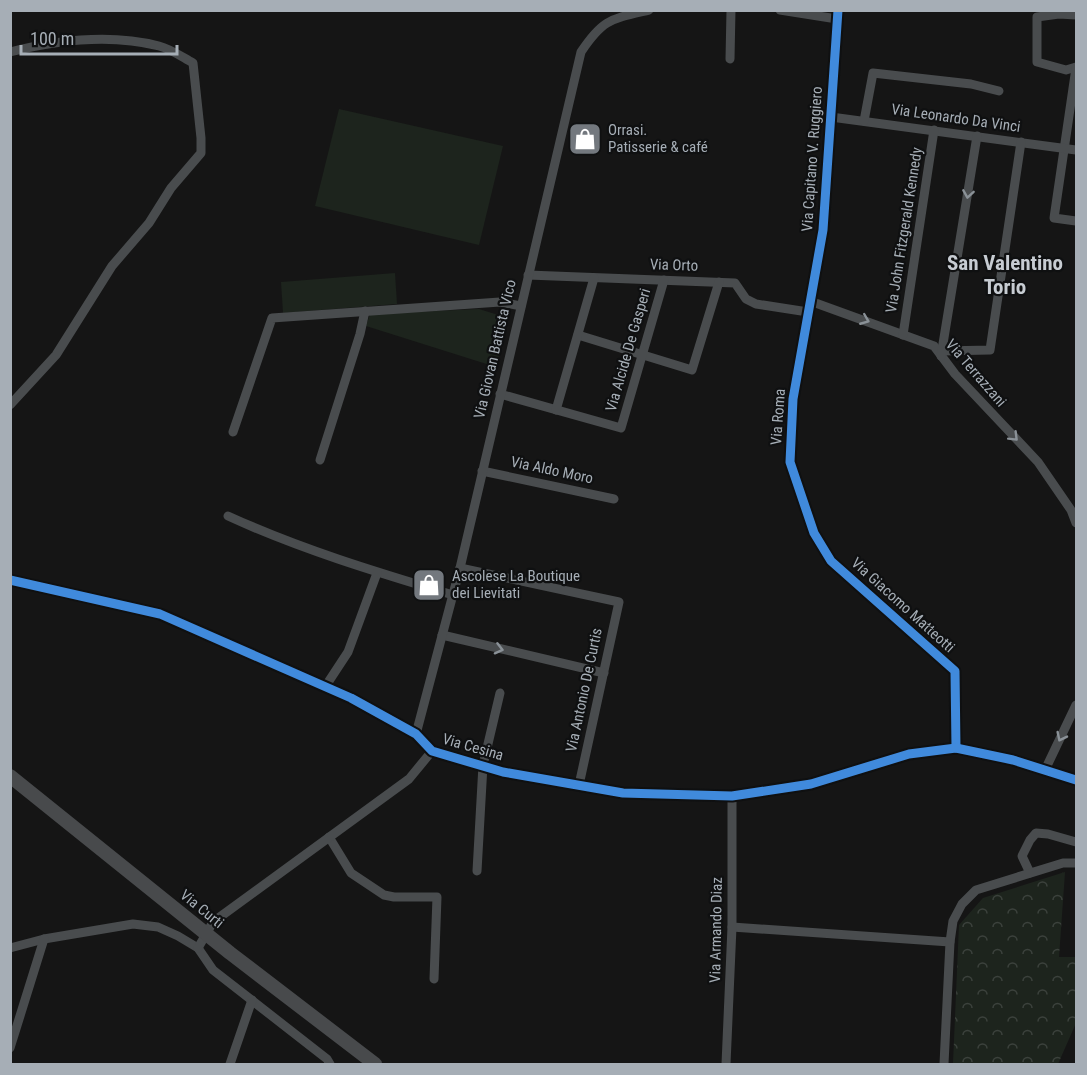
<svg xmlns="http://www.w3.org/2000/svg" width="1087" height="1075" font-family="'Roboto Condensed',sans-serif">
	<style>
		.grass { fill: #1d241d }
		.park { fill: url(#park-crowns) }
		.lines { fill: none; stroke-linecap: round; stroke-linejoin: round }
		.street { stroke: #494c4e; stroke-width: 9 }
		.secondary { stroke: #484a4c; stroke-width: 14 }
		.cycleway-casing { stroke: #0f1011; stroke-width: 13 }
		.cycleway { stroke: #408adc; stroke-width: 9 }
		.oneway { stroke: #8a9197 }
		.labels { text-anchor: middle; stroke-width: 4.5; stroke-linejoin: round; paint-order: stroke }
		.street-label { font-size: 15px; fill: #a6aeb6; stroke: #0f1011 }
		.poi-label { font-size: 15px; fill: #a6aeb6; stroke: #0f1011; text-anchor: start }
		.district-label { font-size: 21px; font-weight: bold; fill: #c7ccd2; stroke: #0f1011 }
	</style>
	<defs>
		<pattern id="park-crowns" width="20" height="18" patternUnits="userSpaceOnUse" patternTransform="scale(1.5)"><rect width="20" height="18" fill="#1d241d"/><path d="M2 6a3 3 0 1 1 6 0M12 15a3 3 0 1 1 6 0" fill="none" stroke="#3b413c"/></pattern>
	</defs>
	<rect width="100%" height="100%" fill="#151515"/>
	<g class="grass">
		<polygon points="339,109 503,146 479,245 315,206"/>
		<polygon points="395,273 397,304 283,313 281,282"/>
		<polygon points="479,309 508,318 496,367 366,326 370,314"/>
	</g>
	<polygon class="park" points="1065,872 1059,957 1076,957 1076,1023 1058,1064 953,1064 959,925 983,898"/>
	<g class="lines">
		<g class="street">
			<polyline points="780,10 837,19"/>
			<polyline points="838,10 823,230 793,399 790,462 814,533 831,561 955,671 956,748"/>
			<polyline points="1076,15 1059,14 1037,17 1037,62 1066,70 1076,67"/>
			<path d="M10 52C57 40 112 34 159 46 171 49 182 57 193 63L201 138V153L171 188 149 223 112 266 56 355 10 405"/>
			<polyline points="730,59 731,10"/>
			<polyline points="1076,68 1054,218 1076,221"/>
			<polyline points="831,117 1076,150"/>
			<polyline points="864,121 873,73 971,84 999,91"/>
			<polyline points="528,275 735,283 746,299 756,304 808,312"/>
			<polyline points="810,301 934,346 955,374 1038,462 1071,510 1076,523"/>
			<polyline points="578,335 692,370 719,282"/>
			<polyline points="903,335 934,130"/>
			<polyline points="942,351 990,350 1021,142"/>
			<polyline points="941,356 977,136"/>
			<polyline points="500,394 621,428 664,280"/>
			<polyline points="556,410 594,278"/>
			<polyline points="233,432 272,318 500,302 521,306"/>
			<polyline points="320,460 360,334 365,311"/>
			<polyline points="482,471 614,499"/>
			<path d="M228 516C300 549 376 572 453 595"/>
			<polyline points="460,568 619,602 579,785"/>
			<polyline points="10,580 160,614 351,698 416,734 432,751 503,772 623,793 732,796 811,784 909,754 956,748 1013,760 1076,780"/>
			<polyline points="442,635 604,673"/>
			<polyline points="325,687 348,652 377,573"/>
			<path d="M416 734 460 568 581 52C603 19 611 19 649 10"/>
			<polyline points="1045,770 1076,705"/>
			<polyline points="329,837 351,873 384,895 394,897 437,897 434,979"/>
			<polyline points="477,871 483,765 500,693"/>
			<polyline points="1030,873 1022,856 1030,840 1036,833 1048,834 1076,842"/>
			<polyline points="732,927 950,942"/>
			<polyline points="10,948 44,939 133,924 158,927 178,936 198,948 213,970 327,1059 330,1064"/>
			<polyline points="198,948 213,922 409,779 432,751"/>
			<polyline points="10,1048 44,939"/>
			<polyline points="230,1064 252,1000"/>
			<polyline points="726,1064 732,927 732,796"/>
			<polyline points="944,1064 950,942 953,921 962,904 976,890 1063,863 1076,863"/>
		</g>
		<polyline class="secondary" points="10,776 230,953 375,1064"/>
		<defs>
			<g id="cycleway">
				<polyline points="838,10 823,230 793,399 790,462 814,533 831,561 955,671 956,748"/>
				<polyline points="10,580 160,614 351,698 416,734 432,751 503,772 623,793 732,796 811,784 909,754 956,748 1013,760 1076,780"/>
			</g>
		</defs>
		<use href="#cycleway" class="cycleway-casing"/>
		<use href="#cycleway" class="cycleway"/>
	</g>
	<defs><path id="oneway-chevron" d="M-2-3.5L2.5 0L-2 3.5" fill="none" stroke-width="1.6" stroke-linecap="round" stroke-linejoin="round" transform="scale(1.5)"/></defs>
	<g class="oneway">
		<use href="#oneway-chevron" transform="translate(968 194) rotate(99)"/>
		<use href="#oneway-chevron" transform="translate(865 320) rotate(22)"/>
		<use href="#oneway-chevron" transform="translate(1014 437) rotate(45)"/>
		<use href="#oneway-chevron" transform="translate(499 649) rotate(14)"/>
		<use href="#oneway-chevron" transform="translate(1061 737) rotate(116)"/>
	</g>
	<defs>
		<symbol id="shop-square" viewBox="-11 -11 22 22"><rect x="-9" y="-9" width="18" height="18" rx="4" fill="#73787e" stroke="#0f1011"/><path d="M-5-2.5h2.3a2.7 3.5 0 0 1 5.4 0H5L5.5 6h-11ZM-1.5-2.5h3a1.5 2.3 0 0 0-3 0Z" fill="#fff"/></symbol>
	</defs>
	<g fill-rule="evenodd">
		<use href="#shop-square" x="566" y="120" width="38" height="38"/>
		<use href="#shop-square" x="410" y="566" width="38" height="38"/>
	</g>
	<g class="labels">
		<g class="street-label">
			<text transform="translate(956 118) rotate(8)" y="5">Via Leonardo Da Vinci</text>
			<text transform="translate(812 159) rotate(-86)" y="5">Via Capitano V. Ruggiero</text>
			<text transform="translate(904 230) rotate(-81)" y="5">Via John Fitzgerald Kennedy</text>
			<text transform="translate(674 265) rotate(2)" y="5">Via Orto</text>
			<text transform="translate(495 349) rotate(-77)" y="5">Via Giovan Battista Vico</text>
			<text transform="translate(628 350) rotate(-74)" y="5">Via Alcide De Gasperi</text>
			<text transform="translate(976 373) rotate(49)" y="5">Via Terrazzani</text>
			<text transform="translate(778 417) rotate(-86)" y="5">Via Roma</text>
			<text transform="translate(552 470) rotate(12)" y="5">Via Aldo Moro</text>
			<text transform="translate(903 605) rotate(42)" y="5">Via Giacomo Matteotti</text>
			<text transform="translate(584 690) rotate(-78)" y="5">Via Antonio De Curtis</text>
			<text transform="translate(473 747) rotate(16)" y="5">Via Cesina</text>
			<text transform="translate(202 909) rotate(39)" y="5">Via Curti</text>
			<text transform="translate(716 930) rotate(-89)" y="5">Via Armando Diaz</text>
		</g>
		<g class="poi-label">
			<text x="608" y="135">Orrasi.<tspan x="608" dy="17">Patisserie &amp; café</tspan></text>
			<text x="452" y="581">Ascolese La Boutique<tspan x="452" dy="17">dei Lievitati</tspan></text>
		</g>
		<g class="district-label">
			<text x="1005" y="270">San Valentino<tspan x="1005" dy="24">Torio</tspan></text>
		</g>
	</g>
	<rect width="1087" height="1075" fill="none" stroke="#a6aeb6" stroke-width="24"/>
	<path d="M21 45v9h156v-9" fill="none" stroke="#a6aeb6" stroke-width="3"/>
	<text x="30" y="45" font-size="18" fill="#a6aeb6" stroke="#0f1011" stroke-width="4.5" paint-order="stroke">100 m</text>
</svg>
